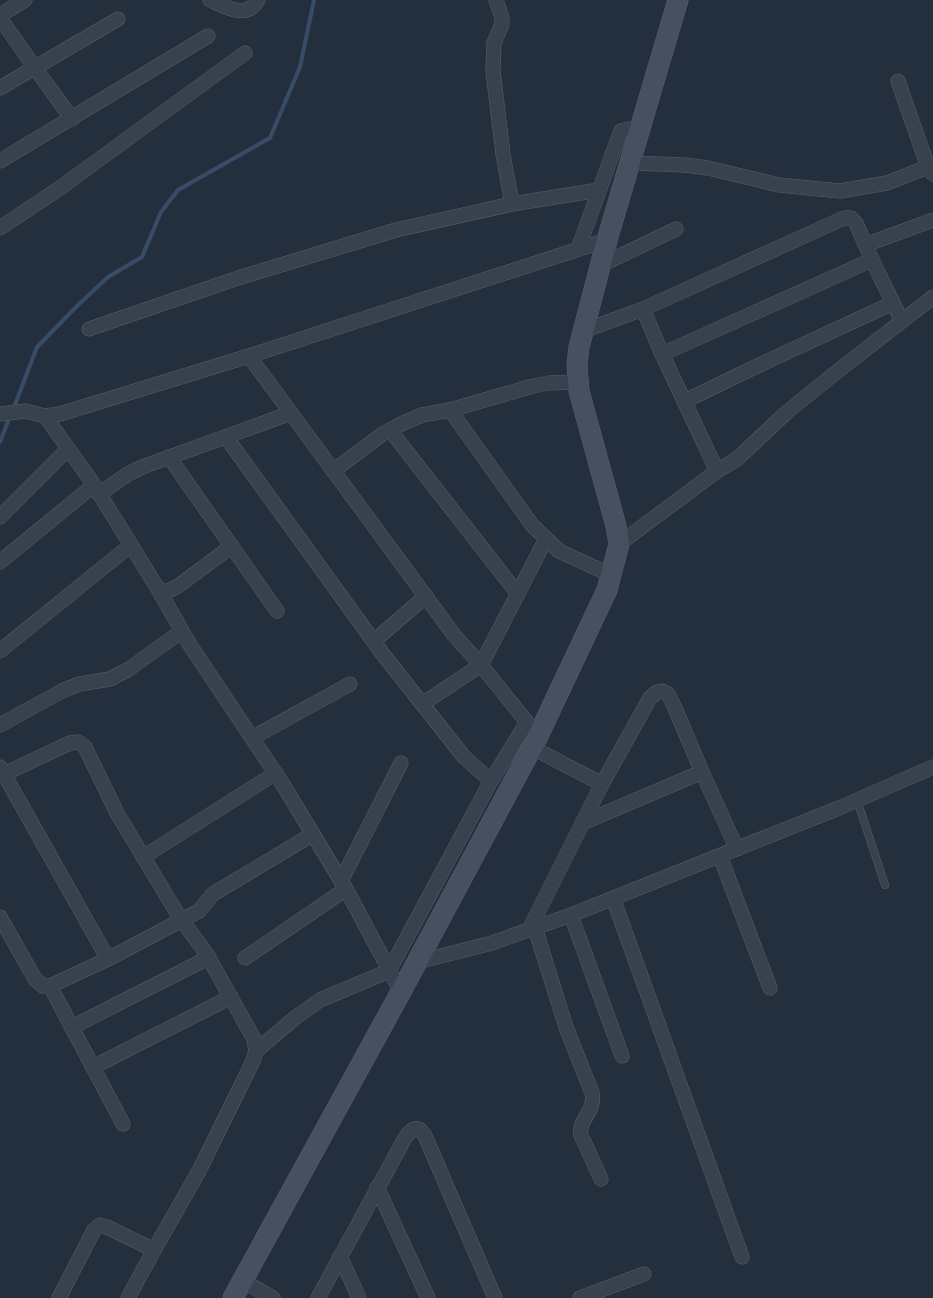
<svg xmlns="http://www.w3.org/2000/svg" width="933" height="1298" font-family="Rubik,sans-serif">
	<style>
		.lines { fill: none; stroke-linecap: round; stroke-linejoin: round }
		.stream { stroke: #394c67; stroke-width: 4 }
		.lane-casing { stroke: #565f6c; stroke-width: 8 }
		.street-casing { stroke: #565f6c; stroke-width: 15 }
		.secondary-casing { stroke: #565f6c; stroke-width: 21 }
		.lane { stroke: #38414e; stroke-width: 7 }
		.street { stroke: #38414e; stroke-width: 14 }
		.secondary { stroke: #465061; stroke-width: 20 }
	</style>
	<rect width="100%" height="100%" fill="#242f3e"/>
	<g class="lines">
		<g class="stream">
			<polyline points="13,410 37,347 78,305 108,277 142,257 161,212 178,190 270,138 300,67 314,0"/>
			<polyline points="0,442 10,416"/>
		</g>
		<defs>
			<polyline id="lane" points="857,800 885,885"/>
			<g id="street">
				<path d="M210 0C226 7 247 20 258 0"/>
				<polyline points="496,0 502,18 502,24 494,43 493,71 503,154 512,204"/>
				<polyline points="0,15 25,0"/>
				<polyline points="0,18 35,68 72,119"/>
				<polyline points="898,81 928,167 933,174"/>
				<polyline points="0,88 118,19"/>
				<polyline points="0,161 208,36"/>
				<polyline points="630,163 685,165 708,168 779,185 840,191 887,183 933,165"/>
				<polyline points="0,228 60,188 245,53"/>
				<polyline points="865,245 933,220"/>
				<polyline points="578,249 619,136 621,131 628,129 640,130"/>
				<polyline points="601,265 676,229"/>
				<polyline points="643,309 662,354 717,471"/>
				<polyline points="89,329 238,278 396,230 512,204 599,190"/>
				<polyline points="583,331 643,309 844,218 851,218 856,223 872,260 902,321"/>
				<polyline points="662,354 872,260"/>
				<polyline points="249,356 454,635 481,665 538,736"/>
				<polyline points="685,401 753,368 893,303"/>
				<polyline points="450,410 532,525 559,551 611,575"/>
				<polyline points="0,414 25,411 45,416 60,414 249,356 607,240"/>
				<polyline points="45,416 94,485 158,589 190,645 282,783 346,889 401,992"/>
				<polyline points="390,430 518,594"/>
				<polyline points="226,437 382,653 464,757 491,781"/>
				<polyline points="169,457 277,611"/>
				<polyline points="333,471 384,433 399,425 422,415 450,410 533,386 549,383 578,382"/>
				<polyline points="99,494 128,474 142,467 291,413"/>
				<polyline points="0,517 68,449"/>
				<polyline points="619,544 717,471 737,459 787,412 839,370 933,297"/>
				<polyline points="0,562 94,485"/>
				<polyline points="160,592 170,590 178,586 232,546"/>
				<polyline points="374,641 426,596"/>
				<polyline points="0,651 131,545"/>
				<polyline points="422,704 481,665 546,539"/>
				<polyline points="0,725 62,691 79,684 110,679 129,669 182,631"/>
				<polyline points="252,738 350,684"/>
				<polyline points="531,747 602,784"/>
				<polyline points="0,767 108,959"/>
				<polyline points="4,774 70,743 78,742 85,747 117,813 180,918 206,953 254,1039 256,1051 253,1061 199,1171 154,1250 128,1298"/>
				<polyline points="582,823 702,772"/>
				<polyline points="720,856 770,988"/>
				<polyline points="143,857 276,773"/>
				<polyline points="341,881 401,763"/>
				<polyline points="613,898 742,1257"/>
				<polyline points="571,915 622,1056"/>
				<polyline points="0,917 35,979 43,986 50,986 108,959 199,911 213,894 313,834"/>
				<path d="M535 928 566 1027 592 1093C596 1112 578 1119 581 1135L601 1179"/>
				<polyline points="529,930 602,784 650,698 657,692 662,691 668,694 674,706 702,772 737,849"/>
				<polyline points="245,958 346,889"/>
				<polyline points="417,962 492,943 571,915 839,808 933,767"/>
				<polyline points="50,986 123,1124"/>
				<polyline points="72,1027 208,958"/>
				<polyline points="256,1051 296,1017 320,1000 389,971 491,781 527,722"/>
				<polyline points="93,1067 231,997"/>
				<polyline points="377,1187 428,1298"/>
				<polyline points="340,1256 359,1298"/>
				<polyline points="243,1281 273,1298"/>
				<polyline points="59,1298 94,1230 100,1225 107,1227 154,1250"/>
				<path d="M318 1298 405 1138C412 1128 418 1124 425 1136L495 1298"/>
				<polyline points="580,1298 644,1274"/>
			</g>
			<polyline id="secondary" points="233,1298 403,988 538,736 607,590 619,544 616,526 579,391 577,365 579,347 607,240 678,0"/>
		</defs>
		<use href="#lane" class="lane-casing"/>
		<use href="#street" class="street-casing"/>
		<use href="#secondary" class="secondary-casing"/>
		<use href="#lane" class="lane"/>
		<use href="#street" class="street"/>
		<use href="#secondary" class="secondary"/>
	</g>
</svg>
